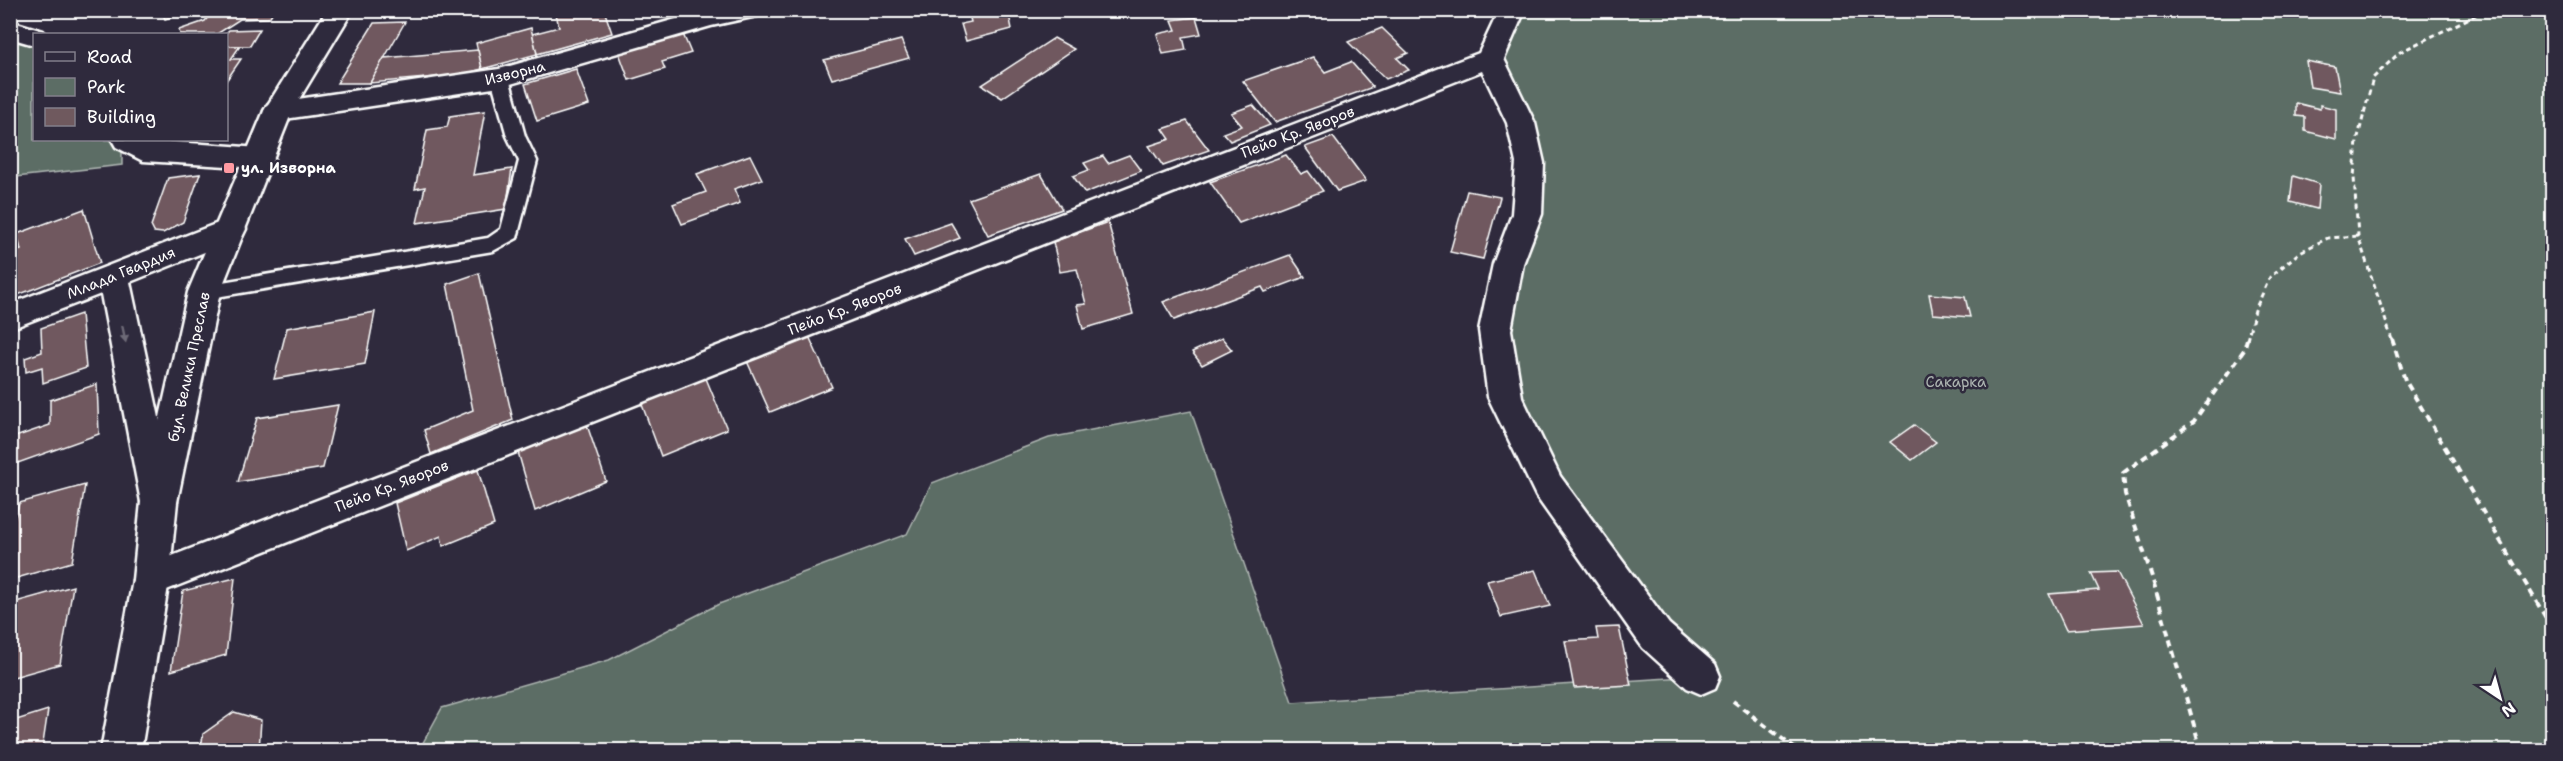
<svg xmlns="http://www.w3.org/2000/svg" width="2563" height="761" font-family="'Shantell Sans',sans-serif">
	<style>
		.green { fill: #5c6d65; stroke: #aeb6b2; stroke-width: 1.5 }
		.building { fill: #6f595e; stroke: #fff; stroke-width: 1.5 }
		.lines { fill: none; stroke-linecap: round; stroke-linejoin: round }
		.lane-casing { stroke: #fff; stroke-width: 5 }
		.street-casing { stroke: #fff; stroke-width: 5 }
		.secondary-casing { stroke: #fff; stroke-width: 5 }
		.path-far1 { stroke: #fff; stroke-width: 3; stroke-dasharray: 5 4; stroke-linecap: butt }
		.path { stroke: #fff; stroke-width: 4; stroke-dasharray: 7 5; stroke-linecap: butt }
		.lane { fill: #2f2a3d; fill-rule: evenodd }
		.street { fill: #2f2a3d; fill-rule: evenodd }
		.secondary { fill: #2f2a3d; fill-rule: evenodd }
		.oneway { fill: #6d6a77 }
		.poi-dot { fill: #ff9aa2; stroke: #2f2a3d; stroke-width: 2 }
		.labels { text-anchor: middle; stroke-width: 5; stroke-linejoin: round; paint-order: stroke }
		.street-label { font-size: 15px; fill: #fff; stroke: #2f2a3d }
		.poi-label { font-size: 15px; font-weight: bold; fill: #fff; stroke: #2f2a3d; text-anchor: start }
		.park-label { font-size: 15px; fill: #aeb6b2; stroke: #2f2a3d }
	</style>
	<rect width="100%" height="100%" fill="#2f2a3d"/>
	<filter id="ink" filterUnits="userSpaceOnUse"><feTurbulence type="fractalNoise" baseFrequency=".0167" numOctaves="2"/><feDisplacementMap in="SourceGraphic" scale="12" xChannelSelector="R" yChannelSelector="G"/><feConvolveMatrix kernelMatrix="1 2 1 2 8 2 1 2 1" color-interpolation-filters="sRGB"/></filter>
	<g filter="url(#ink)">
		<g class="green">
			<polygon points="1512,11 2552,11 2552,750 419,750 442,708 609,660 719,604 907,534 932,483 1049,438 1191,411 1292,702 1700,676 1548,486 1495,330 1530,164 1490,59"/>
			<polygon points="11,27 34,36 34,140 122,140 122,165 16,177 11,187"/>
		</g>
		<g class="building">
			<polygon points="161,10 192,10 165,19"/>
			<polygon points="213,10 274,10 269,18 240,19 217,34 180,34 179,30 205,21"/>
			<polygon points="570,10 604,10 612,33 537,54 532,34 559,27 556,14"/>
			<polygon points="968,10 1008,10 1012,29 966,41 961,24 971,22"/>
			<polygon points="1196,17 1201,34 1183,37 1186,50 1163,54 1157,34 1176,30 1172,20"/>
			<polygon points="405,22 370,83 337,83 374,23"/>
			<polygon points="531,28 537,54 482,69 476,43"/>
			<polygon points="1382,28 1408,53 1397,58 1409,70 1386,79 1348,42"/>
			<polygon points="260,29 250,46 226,46 225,34 229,30"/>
			<polygon points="683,34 691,53 662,62 665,69 629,80 619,53"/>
			<polygon points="1054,38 1074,49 1002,98 982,85"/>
			<polygon points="901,40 909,58 832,79 824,60"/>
			<polygon points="226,46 240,46 231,59 241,59 226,81"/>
			<polygon points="478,50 482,69 460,75 370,83 384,58"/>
			<polygon points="1313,57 1325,72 1351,62 1373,87 1275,122 1243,81"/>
			<polygon points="2306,61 2335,67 2340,92 2310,87"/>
			<polygon points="576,69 589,105 537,121 525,84"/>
			<polygon points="2296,103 2320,109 2320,105 2336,109 2336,139 2305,131 2305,117 2296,116"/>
			<polygon points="1253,105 1270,125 1230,141 1223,133 1242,126 1231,113"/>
			<polygon points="485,111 473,175 512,169 506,209 417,223 425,187 415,189 427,130 447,127 450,116"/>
			<polygon points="1187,121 1209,150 1163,166 1149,146 1170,139 1163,129"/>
			<polygon points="1333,137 1366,181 1337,191 1305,147"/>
			<polygon points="750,155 762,179 734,189 740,203 682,224 673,204 706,192 697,174"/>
			<polygon points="1129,155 1141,171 1085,193 1073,176 1089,170 1084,163 1103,156 1108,163"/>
			<polygon points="1286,155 1301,174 1308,171 1323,191 1239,223 1210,182"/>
			<polygon points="200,174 183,222 163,233 154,232 151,226 168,178"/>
			<polygon points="1041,174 1062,209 988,235 969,199"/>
			<polygon points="2293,176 2319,184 2317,209 2290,202"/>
			<polygon points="1467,191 1500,197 1483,259 1450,252"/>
			<polygon points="84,209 100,263 10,298 10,254 21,250 17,234"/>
			<polygon points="1108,222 1133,314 1083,329 1077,305 1086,304 1077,269 1060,272 1053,242"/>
			<polygon points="951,223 960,238 914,256 905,239"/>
			<polygon points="1290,255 1305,277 1265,292 1262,287 1174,320 1163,302"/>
			<polygon points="479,273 513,420 431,454 424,430 473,410 447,284"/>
			<polygon points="1929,294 1965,297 1970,317 1933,314"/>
			<polygon points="375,312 365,364 274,379 287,328"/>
			<polygon points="81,314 86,368 43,383 42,367 26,372 25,358 42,352 41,328"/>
			<polygon points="808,334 832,387 770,412 746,359"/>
			<polygon points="1222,338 1232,350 1202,365 1192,352"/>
			<polygon points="705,376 727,429 661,456 641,402"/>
			<polygon points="97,384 99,434 15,464 15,437 50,425 50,400"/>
			<polygon points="338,405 323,468 238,482 257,418"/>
			<polygon points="587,425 606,481 535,511 518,452"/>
			<polygon points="1914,425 1936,442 1912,460 1890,442"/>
			<polygon points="478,470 494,525 443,546 441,536 406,551 395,503"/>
			<polygon points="85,485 72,562 10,580 10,535 19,503"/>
			<polygon points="1535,570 1550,606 1501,617 1487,581"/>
			<polygon points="2117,572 2144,624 2066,630 2049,594 2099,590 2091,573"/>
			<polygon points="235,578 226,655 171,671 183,591"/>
			<polygon points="73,586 60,664 10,678 12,603"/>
			<polygon points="1619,627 1631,685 1574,688 1565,641 1598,639 1596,628"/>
			<polygon points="48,710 42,750 10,750 10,722"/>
			<polygon points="234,712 261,720 259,750 201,750 203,734"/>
		</g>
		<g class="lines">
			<defs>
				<polygon id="lane" points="500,72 509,78 525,136 537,161 517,238 493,251 204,299 197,297 194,292 197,287 204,285 488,238 501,229 519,161 507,136 491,78"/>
				<g id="street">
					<polygon points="708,10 761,10 757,16 711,26 500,87 278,120 268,118 264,111 268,104 278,102 499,69"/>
					<polygon points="1499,10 1525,10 1504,59 1535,123 1544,163 1542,214 1523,264 1511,330 1522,397 1560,476 1669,624 1715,664 1720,676 1715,688 1701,694 1687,688 1643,648 1536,496 1488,397 1479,330 1493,264 1512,214 1516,163 1507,123 1482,71 164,591 151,596 138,591 133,580 138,569 1479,53"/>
					<polygon points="10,21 43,31 46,34 34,34 34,45 10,38"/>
					<polygon points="112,140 146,140 260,148 270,151 274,158 270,165 260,168 143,161 116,147"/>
					<polygon points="231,218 242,221 246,229 242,237 130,282 177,502 171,512 159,517 147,512 141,502 101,294 10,329 10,304"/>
				</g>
				<polygon id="secondary" points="327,10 353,10 292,111 220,292 177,502 169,580 141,750 101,750 133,580 141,502 188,292 264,111"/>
			</defs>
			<use href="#lane" class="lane-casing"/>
			<use href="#street" class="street-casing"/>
			<use href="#secondary" class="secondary-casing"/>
			<g class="path-far1">
				<polyline points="2247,340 2255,310 2270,277 2300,252 2328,238 2358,236"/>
				<polyline points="2392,340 2358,236 2354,177 2357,141 2373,78 2400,52 2486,10"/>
			</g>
			<g class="path">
				<polyline points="2392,339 2405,380 2552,628"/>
				<polyline points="1733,701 1797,750"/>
				<polyline points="2201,750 2152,577 2125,494 2123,473 2194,421 2244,350 2247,339"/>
			</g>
			<use href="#lane" class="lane"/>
			<use href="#street" class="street"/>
			<use href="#secondary" class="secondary"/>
		</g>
		<defs><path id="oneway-solid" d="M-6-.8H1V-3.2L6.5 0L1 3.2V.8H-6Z" transform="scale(1.5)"/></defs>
		<use class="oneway" href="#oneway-solid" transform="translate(124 334) rotate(78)"/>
	</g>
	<rect class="poi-dot" x="223" y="162" width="12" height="12" rx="3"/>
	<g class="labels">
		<g class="street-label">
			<text transform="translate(515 73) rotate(-14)" y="5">Изворна</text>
			<text transform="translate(1298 132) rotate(-21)" y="5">Пейо Кр. Яворов</text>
			<text transform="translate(121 273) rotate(-22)" y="5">Млада Гвардия</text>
			<text transform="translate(845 309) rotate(-21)" y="5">Пейо Кр. Яворов</text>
			<text transform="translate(189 367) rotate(-78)" y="5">бул. Велики Преслав</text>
			<text transform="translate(392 486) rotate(-21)" y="5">Пейо Кр. Яворов</text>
		</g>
		<g class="poi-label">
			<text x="241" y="173">ул. Изворна</text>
		</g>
		<g class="park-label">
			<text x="1956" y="387">Сакарка</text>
		</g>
	</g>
	<rect width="2563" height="761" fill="none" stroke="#2f2a3d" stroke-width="36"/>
	<rect x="18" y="18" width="2527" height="725" fill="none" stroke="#fff" stroke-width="2" filter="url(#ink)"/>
	<rect x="33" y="33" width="195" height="108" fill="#2f2a3d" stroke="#827f8b" stroke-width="1.5"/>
	<rect x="45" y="52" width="30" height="9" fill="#2f2a3d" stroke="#827f8b" stroke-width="1.5"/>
	<text x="87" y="63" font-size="18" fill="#ffffff">Road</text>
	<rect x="45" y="78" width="30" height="18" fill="#5c6d65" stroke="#827f8b" stroke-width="1.5"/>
	<text x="87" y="93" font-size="18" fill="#ffffff">Park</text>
	<rect x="45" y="108" width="30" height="18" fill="#6f595e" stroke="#827f8b" stroke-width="1.5"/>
	<text x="87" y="123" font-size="18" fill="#ffffff">Building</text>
	<g transform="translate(2500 698) rotate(144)" stroke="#2f2a3d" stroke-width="4.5" paint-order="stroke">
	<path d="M0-4.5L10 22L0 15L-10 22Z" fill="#ffffff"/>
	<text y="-9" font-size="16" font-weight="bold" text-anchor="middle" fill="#ffffff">N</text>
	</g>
</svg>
